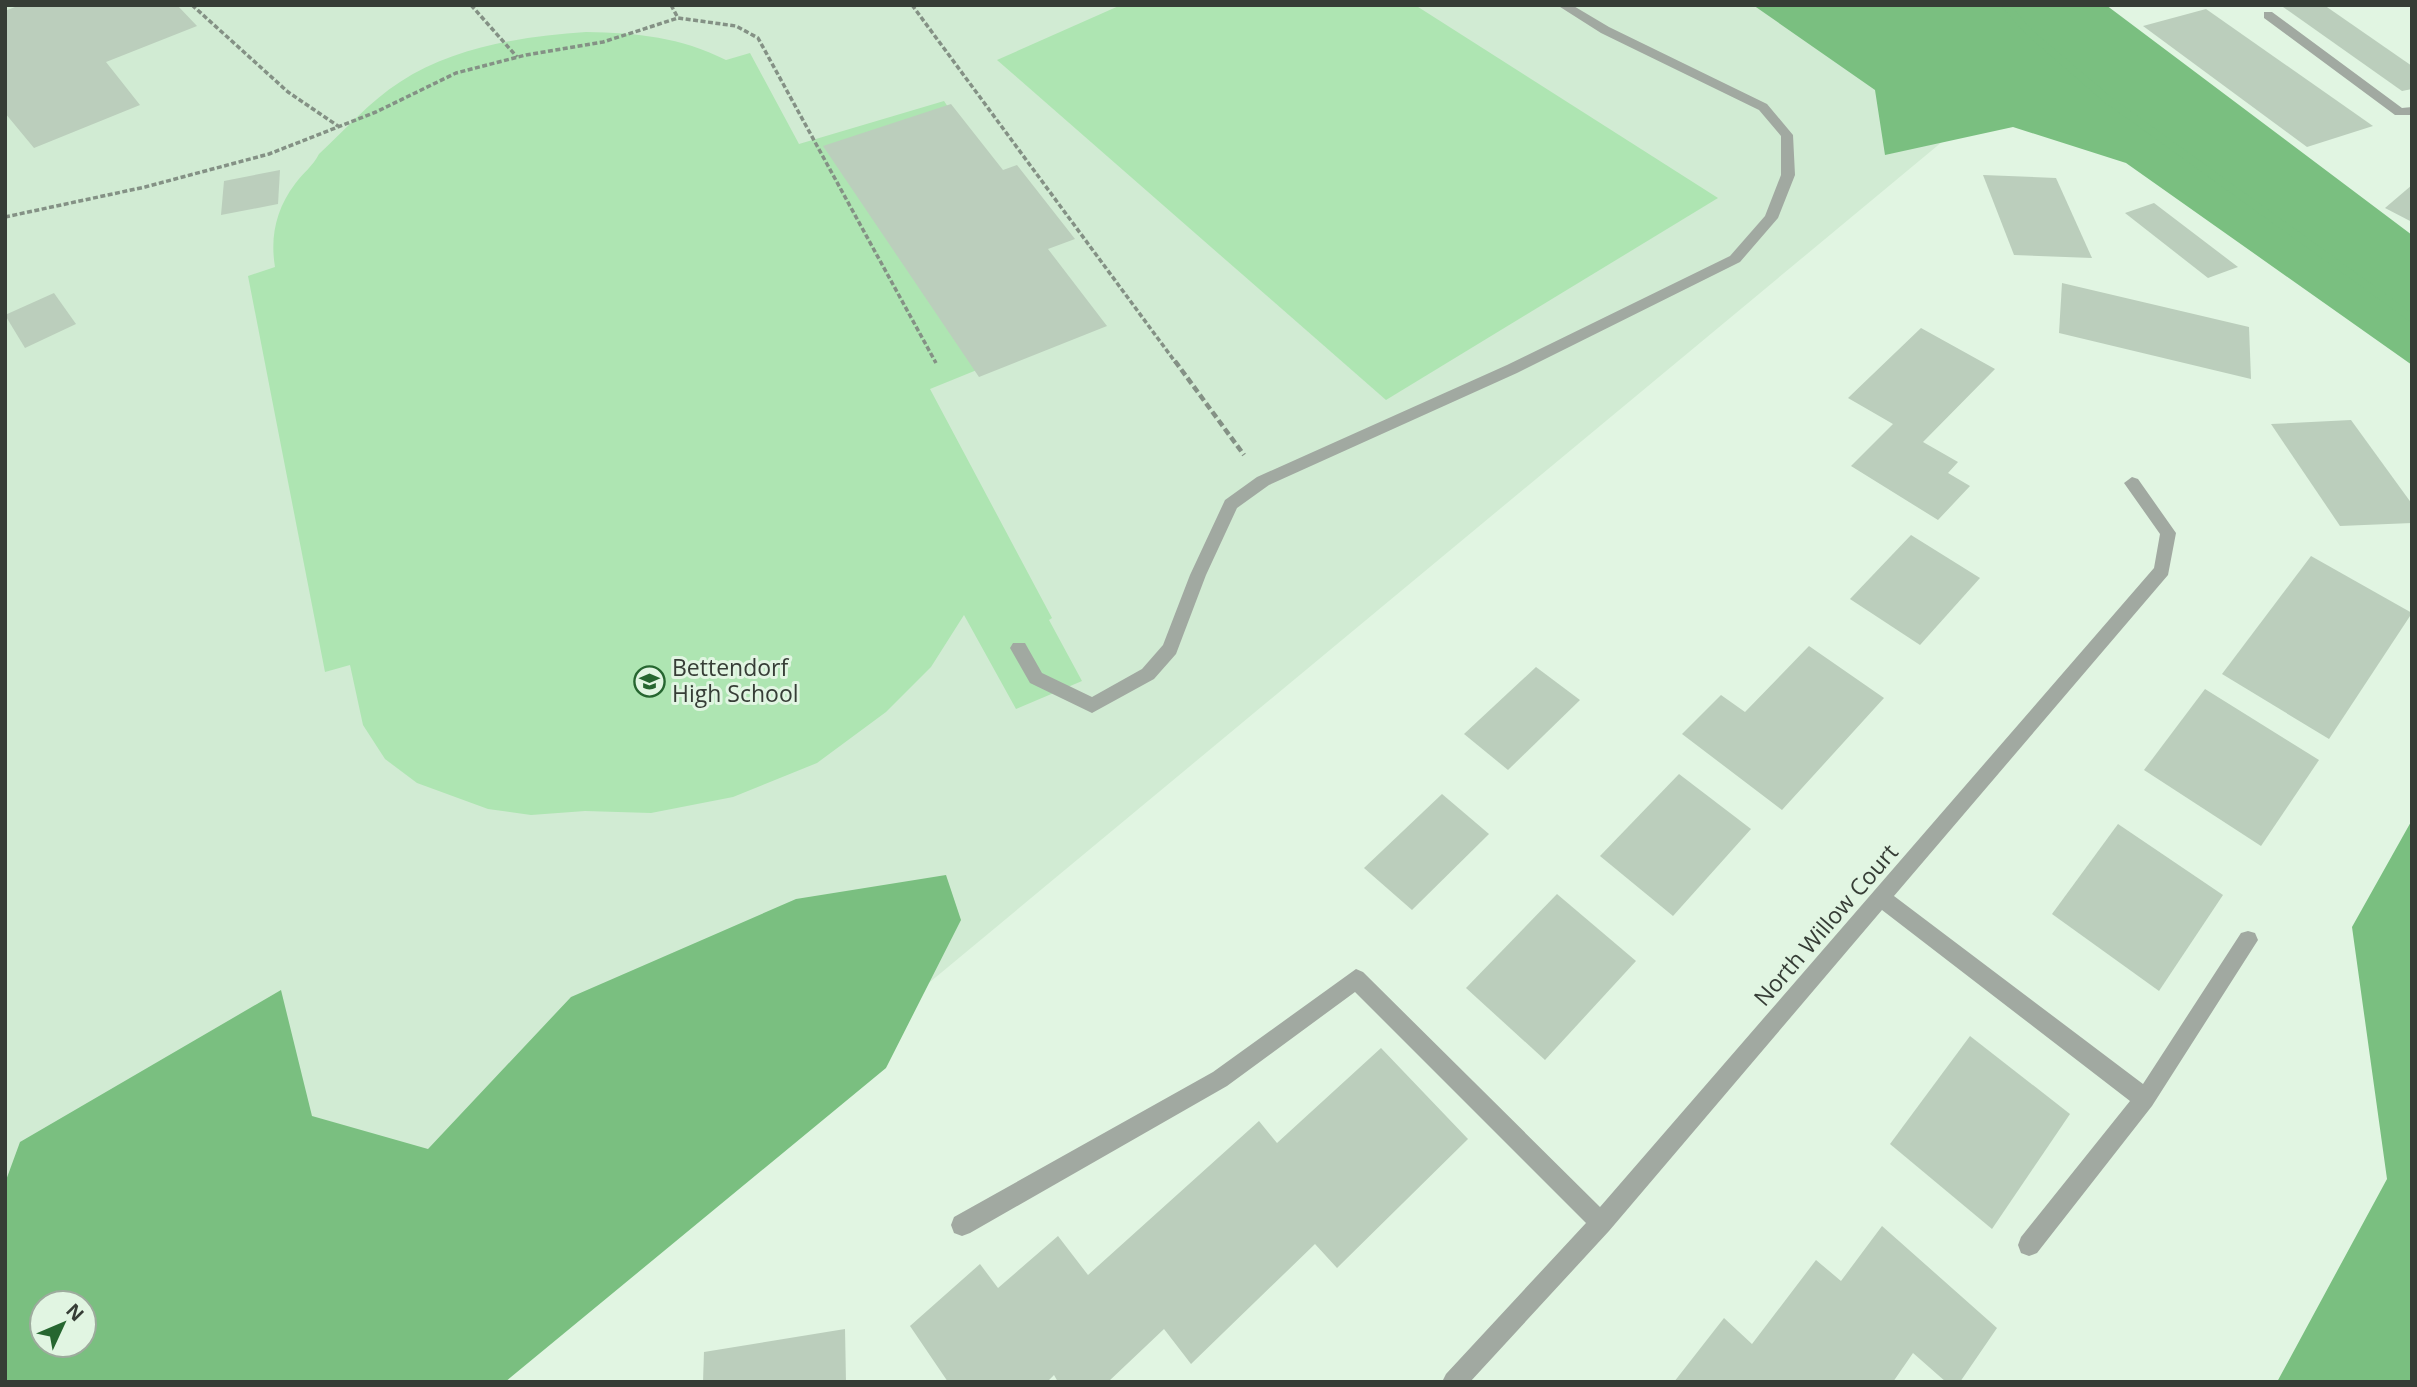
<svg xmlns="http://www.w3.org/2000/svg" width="2417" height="1387" font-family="'Open Sans',sans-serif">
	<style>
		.built { fill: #d1ebd3; fill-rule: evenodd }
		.green { fill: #aee5b2 }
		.forest { fill: #7abf80; fill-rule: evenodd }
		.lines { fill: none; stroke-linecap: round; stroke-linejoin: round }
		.stream { fill: #7abf80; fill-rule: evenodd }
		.building { fill: #bbcebc }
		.path-far1 { stroke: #849185; stroke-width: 3.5; stroke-dasharray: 5 2.5; stroke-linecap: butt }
		.path { stroke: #849185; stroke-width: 4.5; stroke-dasharray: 7 3.5; stroke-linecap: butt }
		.minor { fill: #a1a9a1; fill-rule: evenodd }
		.labels { text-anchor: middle; stroke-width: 6; stroke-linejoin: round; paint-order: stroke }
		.poi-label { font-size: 23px; fill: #363d36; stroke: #e1f5e2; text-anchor: start }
		.street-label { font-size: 23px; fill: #363d36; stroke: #e1f5e2 }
	</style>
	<rect width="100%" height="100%" fill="#e1f5e2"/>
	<path class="built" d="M5 5H2107L448 1382H5ZM42 1303H84V1345H42Z"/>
	<g class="green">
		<polygon points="1121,5 1415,5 1718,198 1386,400 997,60"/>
		<path d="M586 32C638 33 680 37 726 60L750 53 799 144 944 101 1092 323 930 389 1052 618 1049 620 1082 681 1016 709 964 615 931 667 886 712 817 763 733 797 651 813 585 811 531 815 488 809 417 783 385 759 363 725 350 665 325 672 248 276 275 267C270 237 276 209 295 184 303 173 313 166 319 154 345 130 370 101 400 82 454 47 524 36 586 32Z"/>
	</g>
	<g class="forest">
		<polygon points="1753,5 2106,5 2412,235 2412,365 2126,163 2013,127 1885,155 1875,90"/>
		<polygon points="2412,820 2412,1382 2277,1382 2387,1179 2352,927"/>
		<path d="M946 875 961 920 886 1068 505 1382H5V1183L20 1142 281 990 312 1116 428 1149 571 997 796 899ZM42 1303H84V1345H42Z"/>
	</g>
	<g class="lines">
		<polygon class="stream" points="2000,5 2010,5 2032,30 2111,97 2412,313 2412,323 2103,101 2026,34"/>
	</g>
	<g class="building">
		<polygon points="20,5 177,5 197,26 106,62 140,105 34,148 5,113 5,11"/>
		<polygon points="2289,5 2324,5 2412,66 2412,89 2402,91 2283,7"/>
		<polygon points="2206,9 2373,126 2307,147 2143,26"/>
		<polygon points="951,104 1003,170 1017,165 1075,239 1048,249 1107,326 979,377 823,146"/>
		<polygon points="280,170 278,204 221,215 224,181"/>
		<polygon points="1983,175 2056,178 2092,258 2014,255"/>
		<polygon points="2412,185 2412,222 2385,208"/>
		<polygon points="2154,203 2238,267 2208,278 2125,213"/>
		<polygon points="2062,283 2249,327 2251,379 2059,333"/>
		<polygon points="54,293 76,324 25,348 5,315"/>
		<polygon points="1921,328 1995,369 1923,442 1958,462 1948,473 1970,486 1938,520 1851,466 1893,424 1848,398"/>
		<polygon points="2351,420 2412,504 2412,523 2340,526 2271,424"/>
		<polygon points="1911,535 1980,578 1920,645 1850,599"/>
		<polygon points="2311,556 2412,613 2329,739 2222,674"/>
		<polygon points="1809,646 1884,698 1782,810 1682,734 1721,695 1745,712"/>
		<polygon points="1536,667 1580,700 1508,770 1464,734"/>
		<polygon points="2205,689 2319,760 2261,846 2144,770"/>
		<polygon points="1679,774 1751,829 1673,916 1600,856"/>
		<polygon points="1442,794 1489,834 1412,910 1364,868"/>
		<polygon points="2118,824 2223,895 2159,991 2052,914"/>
		<polygon points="1557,894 1636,961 1545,1060 1466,988"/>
		<polygon points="1970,1036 2070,1114 1992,1229 1890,1144"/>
		<polygon points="1381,1048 1468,1139 1337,1268 1315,1244 1191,1364 1164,1329 1108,1382 1058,1382 1054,1375 1047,1382 948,1382 910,1326 980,1264 998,1288 1058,1236 1088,1275 1259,1121 1277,1143"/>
		<polygon points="1882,1226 1997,1328 1960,1382 1946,1382 1913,1353 1893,1382 1674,1382 1724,1318 1752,1344 1816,1260 1841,1281"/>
		<polygon points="845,1329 846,1382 703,1382 704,1352"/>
	</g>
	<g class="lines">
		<g class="path-far1">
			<polyline points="192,5 288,92 338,126"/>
			<polyline points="471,5 517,57"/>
			<polyline points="671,5 678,18 736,26 758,38 936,363"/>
			<polyline points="912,5 1176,363"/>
			<polyline points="5,217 145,187 269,154 376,112 456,73 526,55 603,42 678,18"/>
		</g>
		<polyline class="path" points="1175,361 1244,455"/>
		<g class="minor">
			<polygon points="1557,5 1572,5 1609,27 1767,104 1793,135 1795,175 1778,218 1740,262 1517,373 1269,485 1237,508 1206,575 1176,654 1154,679 1092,713 1030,683 1010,648 1013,643 1025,643 1042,673 1092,697 1142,669 1163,645 1190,575 1225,500 1257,477 1507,365 1730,256 1765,216 1781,175 1781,136 1759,110 1601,33"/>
			<polygon points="2264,12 2272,12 2402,108 2412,107 2412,115 2395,115 2264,18"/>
			<polygon points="2132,477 2138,479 2176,533 2168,575 1894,896 2143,1084 2241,933 2248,931 2255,933 2258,940 2152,1106 2037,1253 2029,1256 2021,1253 2018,1245 2021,1237 2130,1101 1882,910 1609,1231 1470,1382 1442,1382 1446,1374 1586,1223 1355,992 1227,1086 970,1233 962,1236 954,1233 951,1225 954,1217 1213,1072 1356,969 1363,972 1600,1207 2154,568 2160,534 2124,483"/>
		</g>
	</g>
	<defs>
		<symbol id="school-ring" viewBox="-11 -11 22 22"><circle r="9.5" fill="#e1f5e2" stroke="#266630" stroke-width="1.5"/><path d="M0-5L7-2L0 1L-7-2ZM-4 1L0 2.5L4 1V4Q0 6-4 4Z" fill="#266630"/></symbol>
	</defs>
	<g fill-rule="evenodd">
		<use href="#school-ring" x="632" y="664" width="35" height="35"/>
	</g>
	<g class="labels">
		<g class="poi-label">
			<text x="672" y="676">Bettendorf<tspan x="672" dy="26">High School</tspan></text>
		</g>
		<g class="street-label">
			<text transform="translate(1826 925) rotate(-49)" y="8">North Willow Court</text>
		</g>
	</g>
	<rect width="2417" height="1387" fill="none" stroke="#363d36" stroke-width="14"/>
	<g transform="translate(63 1324) rotate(46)"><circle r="33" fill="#e1f5e2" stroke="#9dab9d" stroke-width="2"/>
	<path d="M0-5L12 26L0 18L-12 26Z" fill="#266630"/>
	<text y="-10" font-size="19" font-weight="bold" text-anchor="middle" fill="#363d36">N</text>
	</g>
</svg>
